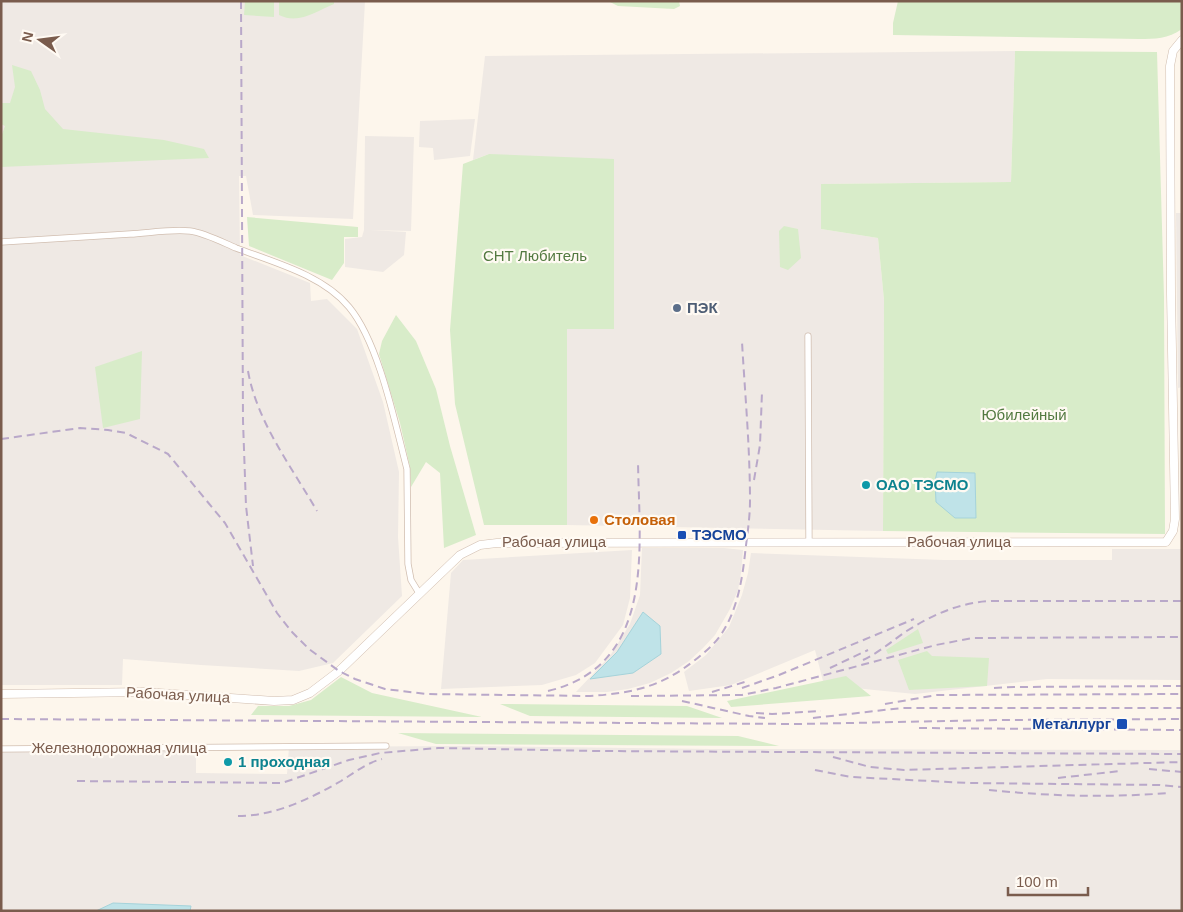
<svg xmlns="http://www.w3.org/2000/svg" width="1183" height="912" font-family="Arial,sans-serif">
	<style>
		.industrial { fill: #efe9e4 }
		.green { fill: #d8ecc9 }
		.water { fill: #bfe3e8; stroke: #a5d3da }
		.lines { fill: none; stroke-linecap: round; stroke-linejoin: round }
		.minor-casing { stroke: #d1beb0; stroke-width: 7 }
		.tertiary-casing { stroke: #d1beb0; stroke-width: 9 }
		.minor { stroke: #fff; stroke-width: 5.5 }
		.tertiary { stroke: #fff; stroke-width: 8 }
		.rail { stroke: #b9a8c9; stroke-width: 2; stroke-dasharray: 8 5; stroke-linecap: butt }
		.service-dot { fill: #5c6f8a; stroke: #fffaf3; stroke-width: 2 }
		.culture-dot { fill: #0f9aa8; stroke: #fffaf3; stroke-width: 2 }
		.food-dot { fill: #e8710a; stroke: #fffaf3; stroke-width: 2 }
		.transit-dot { fill: #1a4fb4; stroke: #fffaf3; stroke-width: 2 }
		.labels { text-anchor: middle; stroke-width: 4.5; stroke-linejoin: round; paint-order: stroke }
		.park-label { font-size: 15px; fill: #537a41; stroke: #fffaf3 }
		.service-label { font-size: 15px; font-weight: bold; fill: #4e5e75; stroke: #fffaf3; text-anchor: start }
		.culture-label { font-size: 15px; font-weight: bold; fill: #0d838f; stroke: #fffaf3; text-anchor: start }
		.food-label { font-size: 15px; font-weight: bold; fill: #c56008; stroke: #fffaf3; text-anchor: start }
		.transit-label { font-size: 15px; font-weight: bold; fill: #164399; stroke: #fffaf3; text-anchor: start }
		.street-label { font-size: 15px; fill: #7a5c4d; stroke: #fffaf3 }
	</style>
	<rect width="100%" height="100%" fill="#fdf6ec"/>
	<g class="industrial">
		<polygon points="1,1 365,1 353,219 253,215 246,176 239,176 240,255 310,283 311,301 327,299 357,329 383,402 399,472 398,537 402,596 333,663 299,671 201,665 123,659 122,685 1,685"/>
		<polygon points="1015,51 1011,182 822,184 821,229 878,238 884,300 883,531 567,525 567,329 614,329 489,154 473,160 485,56"/>
		<polygon points="475,119 470,156 434,160 433,148 419,147 420,121"/>
		<polygon points="365,136 414,137 411,231 370,230 406,232 404,255 383,272 345,267 345,239 362,237 364,230"/>
		<polygon points="1176,213 1182,213 1182,387 1178,388"/>
		<polygon points="642,548 724,548 743,550 741,573 738,590 730,609 715,635 703,648 689,661 671,673 650,683 628,689 607,692 576,692 610,656 630,624 640,595"/>
		<polygon points="1112,549 1182,549 1182,680 1047,679 915,694 824,685 815,650 731,685 689,691 684,672 706,655 729,627 742,595 748,573 751,553 944,560 1112,560"/>
		<polygon points="632,550 630,598 623,625 595,663 576,675 542,685 441,689 451,573 463,560"/>
		<polygon points="196,746 196,773 287,774 289,747 459,746 713,749 1182,750 1182,911 1,911 1,750"/>
	</g>
	<g class="green">
		<polygon points="245,1 274,1 274,17 244,15"/>
		<path d="M279 1H334V4C316 11 299 25 279 15Z"/>
		<polygon points="608,1 679,1 680,6 674,9 618,6"/>
		<path d="M898 1H1182V29C1168 39 1155 39 1139 39L893 35V23Z"/>
		<polygon points="1015,51 1157,52 1164,297 1165,534 883,531 884,300 878,238 821,229 821,184 1011,182"/>
		<polygon points="12,65 31,71 40,90 45,109 63,129 164,140 204,149 209,158 1,167 1,137 5,126 1,124 1,103 10,103 15,87"/>
		<polygon points="489,154 614,159 614,329 567,329 567,525 484,525 455,404 450,330 463,164"/>
		<polygon points="247,217 358,227 358,237 344,237 344,263 332,280 249,246"/>
		<polygon points="784,226 798,229 801,258 788,270 780,267 779,231"/>
		<polygon points="396,315 416,341 436,389 450,446 476,535 444,548 440,473 426,462 411,487 410,467 400,423 379,354 382,341"/>
		<polygon points="142,351 140,419 103,428 95,367"/>
		<polygon points="918,629 923,643 888,654 886,650"/>
		<polygon points="927,651 932,656 989,658 987,686 909,690 898,660"/>
		<polygon points="846,676 871,696 731,707 727,701"/>
		<polygon points="341,677 372,693 482,717 251,715 258,706 289,706 311,700"/>
		<polygon points="500,704 687,706 722,718 530,716"/>
		<polygon points="398,733 738,736 779,746 436,744"/>
	</g>
	<g class="water">
		<polygon points="937,472 975,473 976,518 955,518 936,502 935,481"/>
		<polygon points="643,612 660,626 661,654 633,673 590,679 617,652"/>
		<polygon points="113,903 191,906 190,911 96,911"/>
	</g>
	<g class="lines">
		<defs>
			<g id="minor">
				<path d="M1 242C44 239 87 237 130 234 149 233 171 229 190 231 205 233 222 242 236 248 273 262 323 275 349 307 379 343 395 423 407 469L408 564 411 580 419 593"/>
				<polyline points="808,336 809,542"/>
				<polyline points="1,749 386,746"/>
			</g>
			<polyline id="tertiary" points="1,694 144,692 274,701 293,700 310,693 339,671 460,555 480,545 497,543 1166,542 1173,531 1175,519 1171,294 1170,66 1173,51 1182,40"/>
		</defs>
		<use href="#minor" class="minor-casing"/>
		<use href="#tertiary" class="tertiary-casing"/>
		<use href="#minor" class="minor"/>
		<use href="#tertiary" class="tertiary"/>
		<g class="rail">
			<polyline points="241,1 243,421 246,506 253,566"/>
			<path d="M248 371C257 422 291 466 317 511"/>
			<path d="M1 439 80 428 108 430 126 433 168 454 225 523 277 613 292 632 309 649 339 671 355 679 385 689 427 694 590 696C633 693 661 687 695 660 705 652 715 644 722 633 737 610 742 581 745 554 747 536 750 518 750 501 750 448 745 394 742 342"/>
			<polyline points="754,480 760,445 762,392"/>
			<path d="M863 660C878 653 891 642 905 632 932 615 960 602 992 601H1182"/>
			<polyline points="830,668 868,650"/>
			<polyline points="742,688 779,675 914,619"/>
			<polyline points="994,688 1014,687 1182,686"/>
			<path d="M548 691C657 665 639 547 638 461"/>
			<polyline points="712,692 748,681"/>
			<polyline points="631,696 742,695 776,688 936,645 972,638 1182,637"/>
			<polyline points="682,701 749,716 765,718"/>
			<polyline points="885,704 937,695 1182,694"/>
			<polyline points="756,713 772,714 821,711"/>
			<polyline points="813,718 902,708 1182,708"/>
			<polyline points="1,719 797,724 1001,720 1182,719"/>
			<polyline points="919,728 1182,730"/>
			<polyline points="833,757 870,767 904,770 1182,762"/>
			<polyline points="1149,769 1182,772"/>
			<polyline points="815,770 851,777 969,783 1160,785 1182,787"/>
			<polyline points="1058,778 1120,771"/>
			<polyline points="77,781 282,783 349,760 380,753 438,748 594,751 1182,754"/>
			<path d="M989 790C1049 796 1108 798 1168 793"/>
			<path d="M238 816C274 816 310 799 341 781 354 773 366 763 382 759"/>
		</g>
	</g>
	<circle class="service-dot" cx="677" cy="308" r="5"/>
	<g class="culture-dot">
		<circle cx="866" cy="485" r="5"/>
		<circle cx="228" cy="762" r="5"/>
	</g>
	<circle class="food-dot" cx="594" cy="520" r="5"/>
	<g class="transit-dot">
		<rect x="677" y="530" width="10" height="10" rx="2.5"/>
		<rect x="1116" y="718" width="12" height="12" rx="2.5"/>
	</g>
	<g class="labels">
		<g class="park-label">
			<text x="535" y="261">СНТ Любитель</text>
			<text x="1024" y="420">Юбилейный</text>
		</g>
		<g class="service-label">
			<text x="687" y="313">ПЭК</text>
		</g>
		<g class="culture-label">
			<text x="876" y="490">ОАО ТЭСМО</text>
			<text x="238" y="767">1 проходная</text>
		</g>
		<g class="food-label">
			<text x="604" y="525">Столовая</text>
		</g>
		<g class="transit-label">
			<text x="692" y="540">ТЭСМО</text>
			<text x="1111" y="729" text-anchor="end">Металлург</text>
		</g>
		<g class="street-label">
			<text x="554" y="547">Рабочая улица</text>
			<text x="959" y="547">Рабочая улица</text>
			<text transform="translate(178 695) rotate(3)" y="5">Рабочая улица</text>
			<text x="119" y="753">Железнодорожная улица</text>
		</g>
	</g>
	<rect width="1183" height="912" fill="none" stroke="#7a5c4d" stroke-width="5"/>
	<g transform="translate(40 40) rotate(284)" stroke="#fffaf3" stroke-width="4" paint-order="stroke">
	<path d="M0-4L9 19L0 12L-9 19Z" fill="#7a5c4d"/>
	<text y="-8" font-size="14" font-weight="bold" text-anchor="middle" fill="#7a5c4d">N</text>
	</g>
	<path d="M1008 887v8h80v-8" fill="none" stroke="#7a5c4d" stroke-width="2.5"/>
	<text x="1016" y="887" font-size="15" fill="#7a5c4d" stroke="#fffaf3" stroke-width="4" paint-order="stroke">100 m</text>
</svg>
